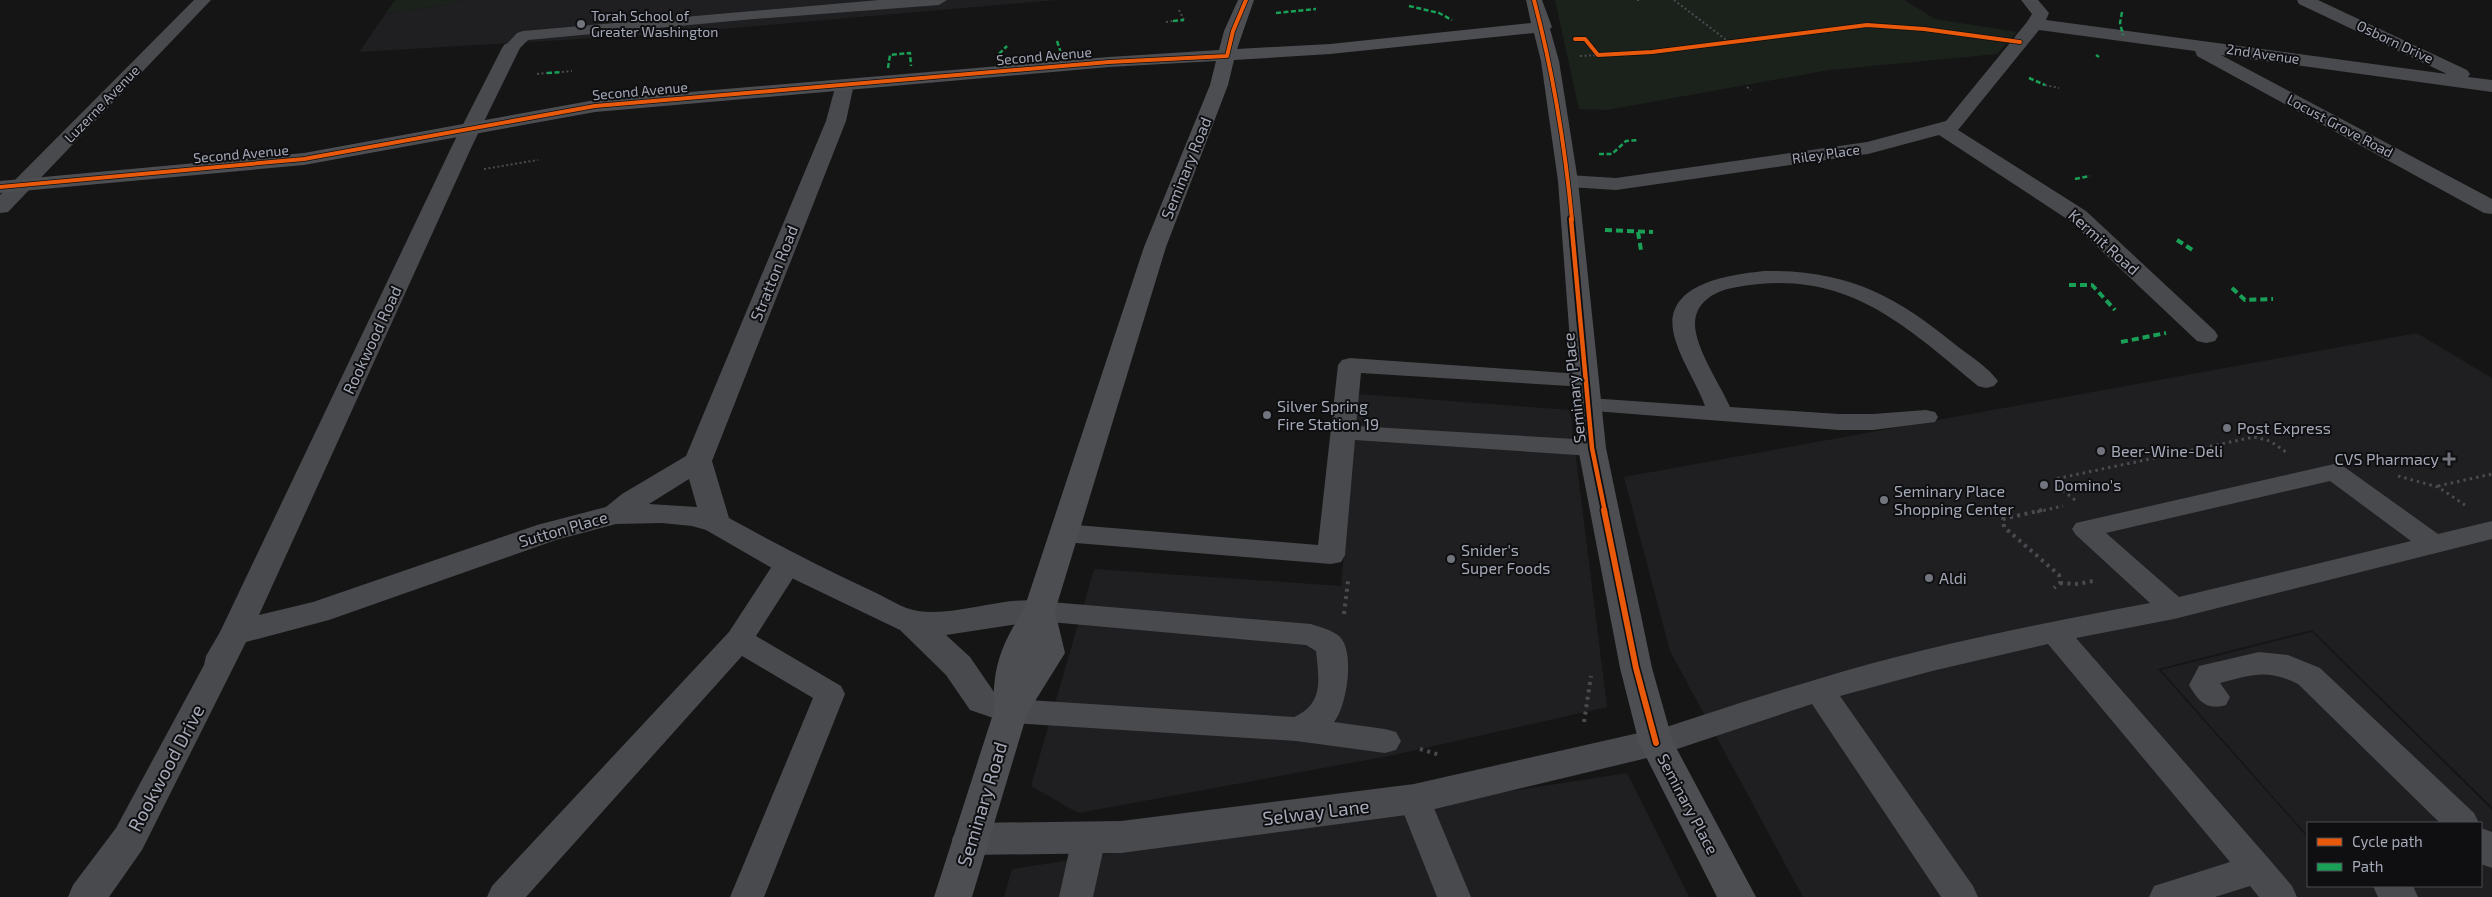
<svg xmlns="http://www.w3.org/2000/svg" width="2492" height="897" font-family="'Exo 2',sans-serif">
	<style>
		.built { fill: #1f1f21 }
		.green { fill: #1b221c }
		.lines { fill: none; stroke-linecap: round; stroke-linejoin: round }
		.path-far2 { stroke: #4a4b50; stroke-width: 2; stroke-dasharray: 2 2.5; stroke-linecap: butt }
		.path-far1 { stroke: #4a4b50; stroke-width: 3; stroke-dasharray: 2.5 4; stroke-linecap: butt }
		.path { stroke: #4a4b50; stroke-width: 4; stroke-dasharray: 3 4.5; stroke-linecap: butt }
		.lane { fill: #494a4e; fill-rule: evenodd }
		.street { fill: #494a4e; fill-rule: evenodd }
		.secondary { fill: #4c4e52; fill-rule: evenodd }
		.quiet-far1 { stroke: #1a9f57; stroke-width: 2.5; stroke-dasharray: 5 2.5; stroke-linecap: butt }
		.quiet { stroke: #1a9f57; stroke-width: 4; stroke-dasharray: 7 4; stroke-linecap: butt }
		.cycleway-far2-casing { stroke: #0f0f11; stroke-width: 5.5 }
		.cycleway-far1-casing { stroke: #0f0f11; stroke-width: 8 }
		.cycleway-casing { stroke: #0f0f11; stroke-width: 9 }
		.cycleway-far2 { stroke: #e8590c; stroke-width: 4 }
		.cycleway-far1 { stroke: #e8590c; stroke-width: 4.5 }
		.cycleway { stroke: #e8590c; stroke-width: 6 }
		.poi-dot { fill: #72757e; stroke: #0f0f11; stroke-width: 2 }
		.labels { text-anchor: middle; stroke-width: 4; stroke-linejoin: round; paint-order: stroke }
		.far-poi-label { font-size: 14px; fill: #a4a9b7; stroke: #0f0f11; text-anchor: start }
		.far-street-label { font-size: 14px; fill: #a4a9b7; stroke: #0f0f11 }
		.street-label { font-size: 16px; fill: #a4a9b7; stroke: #0f0f11 }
		.poi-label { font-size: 16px; fill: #a4a9b7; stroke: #0f0f11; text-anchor: start }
		.near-street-label { font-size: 19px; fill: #a4a9b7; stroke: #0f0f11 }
	</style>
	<rect width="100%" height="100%" fill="#151515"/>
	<g class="built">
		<polygon points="462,0 1057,0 663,34 359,52 386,13 451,4"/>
		<polygon points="2417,333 2492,378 2492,807 2312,630 2158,669 2308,838 2308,886 2481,886 2481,823 2308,823 2308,836 2161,670 2312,632 2492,810 2492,897 1803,897 1670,651 1624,477"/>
		<polygon points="1359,394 1570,410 1607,707 1394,755 1078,813 1031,786 1094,569 1341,586"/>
		<polygon points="1627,773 1689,897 1004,897 1012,869"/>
	</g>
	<g class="green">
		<polygon points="395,0 462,0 451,4 386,13"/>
		<polygon points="1555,0 1904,0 1935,19 2017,32 1997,54 1829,70 1607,110 1579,109"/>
	</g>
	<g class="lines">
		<g class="path-far2">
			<polyline points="1637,0 1639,0"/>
			<polyline points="1674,0 1729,42"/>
			<polyline points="1179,10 1184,20"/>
			<polyline points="1166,22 1173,21"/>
			<polyline points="1580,56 1598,55"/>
			<polyline points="562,72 572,71"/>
			<polyline points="537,74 547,73"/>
			<polyline points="2045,85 2059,88"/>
			<polyline points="1747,87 1751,90"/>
			<polyline points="484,169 538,160"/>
		</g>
		<g class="path-far1">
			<polyline points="2398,476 2438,487 2465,505"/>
			<polyline points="2438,486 2492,474"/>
			<polyline points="2075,500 2056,485 2055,479 2254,437 2270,441 2286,452"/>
			<polyline points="2037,512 2063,506"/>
		</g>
		<g class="path">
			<polyline points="2042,510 2003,519 2004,527 2059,575 2060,583 2054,588"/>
			<polyline points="2060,583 2078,584 2093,581"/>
			<polyline points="1344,614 1348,581"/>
			<polyline points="1584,722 1591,676"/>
			<polyline points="1420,749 1440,755"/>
		</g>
		<g class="lane">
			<polygon points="879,0 947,0 939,5 754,19 528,40 517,51 511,53 503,48 517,33 523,31"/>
			<path d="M1765 271C1847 270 1895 295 1957 346 1970 356 1988 367 1998 381L1994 386 1986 388 1978 386C1900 321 1842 266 1732 288 1713 292 1695 303 1695 324 1695 348 1720 384 1730 407L1839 414H1873L1926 410 1935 412 1938 417 1935 422 1873 430H1839L1581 410 1577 405 1581 400 1589 398 1705 406C1697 384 1683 364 1676 342 1656 285 1725 275 1765 271Z"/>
			<polygon points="1350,358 1594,375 1598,380 1594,385 1586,387 1361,373 1356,426 1592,440 1601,442 1604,448 1601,454 1592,456 1355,440 1345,555 1341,562 1331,564 1064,542 1054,539 1051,533 1054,527 1064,524 1318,545 1338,365 1342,360"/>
			<path d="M2334 464 2343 466 2438 534 2492 521V539L2174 619 2076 638 2269 859 2292 886 2297 897H2259L2250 886 2215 897H2149L2154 886 2230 862 2048 644 1932 671 1840 696 1973 886 1978 897H1941L1812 704 1656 756 1645 752 1640 743 1645 734C1702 715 1760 696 1818 679 1926 646 2038 624 2150 603L2076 535 2072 529 2076 523ZM2330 481 2411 541 2179 597 2106 533Z"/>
			<polygon points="788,554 798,557 802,564 756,636 841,686 845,694 764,897 730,897 813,698 742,656 526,897 487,897 492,886 729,632 778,557"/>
			<path d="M1039 601 1311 624C1319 627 1333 630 1340 637 1355 652 1347 706 1334 722L1385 729 1396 732 1401 741 1396 750 1385 753 1296 741 1011 723 1000 719 996 711 1000 703 1011 699 1294 717C1324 704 1319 679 1316 651L1306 645 1039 621 1029 618 1025 611 1029 604Z"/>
			<path d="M2259 652 2288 655 2320 668 2474 813 2479 823H2440L2298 684C2268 669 2253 674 2220 683L2230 697 2226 705C2207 711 2198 701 2189 685L2199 666Z"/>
			<polygon points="1414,785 1426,789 1471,897 1437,897 1398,799 1402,789"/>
			<polygon points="1089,824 1101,828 1106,838 1093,897 1059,897 1072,838 1077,828"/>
			<polygon points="2481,828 2492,832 2492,868 2481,864"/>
			<polygon points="2373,886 2413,886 2418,897 2378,897"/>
		</g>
		<g class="street">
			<polygon points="194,0 211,0 8,212 0,213 0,195"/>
			<polygon points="2021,0 2038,0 2049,13 2046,20 2447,74 2299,4 2297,0 2318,0 2467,70 2470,74 2468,77 2492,80 2492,92 2221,55 2492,199 2492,214 2484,213 2197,56 2195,51 2039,30 1958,130 2086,211 2215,331 2218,336 2215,341 2206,343 2197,341 2070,221 1939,135 1868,154 1616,190 1568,187 1561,185 1558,181 1561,177 1568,175 1616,178 1867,142 1946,121 2027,22 2032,14"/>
			<path d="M511 43 517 44 520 48 472 146 259 615 313 602 537 525 606 507 622 494 686 456 826 121 836 84 838 80H852L854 84 846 121 712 461 729 518C776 544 823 568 872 591 886 597 903 609 918 611 961 617 1012 592 1050 603L1055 611 1050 619 946 635 970 657 994 692 1023 702 1028 711 1023 720 1011 724 970 710 946 675 900 630 777 571 706 530 692 526 662 523 616 524 556 540 329 620 246 642 142 850 109 897H68L73 885 116 828 204 665 206 656 220 632 452 146 502 48 505 44ZM689 479 697 507 649 504Z"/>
			<polygon points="1656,729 1668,733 1673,743 1668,753 1414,814 1121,853 971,855 958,850 952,839 958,828 971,823 1121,821 1414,784"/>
		</g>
		<path class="secondary" d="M1238 0H1254L1237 49 1330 44 1531 23 1526 0H1542L1552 27 1550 29 1559 61 1578 181 1606 448 1652 668 1673 742 1756 897H1717L1639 743 1620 668 1578 448 1558 181 1541 61 1534 33 1330 54 1234 60 1228 85 1166 247 1055 611 1065 653 1027 714 972 897H934L994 711C992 668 1001 645 1024 609L1144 247 1210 85 1216 61 1109 67 595 112 304 165 0 193V181L304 153 595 100 1109 57 1219 50 1224 31Z"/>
		<g class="quiet-far1">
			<polyline points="1409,6 1439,13 1452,20"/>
			<polyline points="2122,12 2120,23 2123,35"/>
			<polyline points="1276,13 1316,9"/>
			<polyline points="1173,21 1184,20"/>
			<polyline points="1057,41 1061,53"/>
			<polyline points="999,54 1007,46"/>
			<polyline points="2096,55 2099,57"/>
			<polyline points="888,68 890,55 910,53 911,66"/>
			<polyline points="547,73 562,72"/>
			<polyline points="2029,78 2045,85"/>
			<polyline points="1599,154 1612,154 1626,141 1638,140"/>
			<polyline points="2075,179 2090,176"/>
		</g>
		<g class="quiet">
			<polyline points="1605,230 1653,232"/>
			<polyline points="1638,232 1641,250"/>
			<polyline points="2177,240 2194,251"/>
			<polyline points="2069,285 2092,285 2115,310"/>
			<polyline points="2232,288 2245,300 2273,299"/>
			<polyline points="2121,342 2166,333"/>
		</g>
		<defs>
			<g id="cycleway-far2">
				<path d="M1534 0C1553 72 1565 146 1572 220"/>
				<polyline points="1575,39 1585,39 1598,55 1652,52 1867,25 1924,29 2020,42"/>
				<polyline points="0,187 304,159 595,106 1109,62 1227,56 1233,31 1246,0"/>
			</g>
			<polyline id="cycleway-far1" points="1571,219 1592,448 1605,512"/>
			<polyline id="cycleway" points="1604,510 1636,668 1656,743"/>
		</defs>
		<use href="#cycleway-far2" class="cycleway-far2-casing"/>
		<use href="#cycleway-far1" class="cycleway-far1-casing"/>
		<use href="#cycleway" class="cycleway-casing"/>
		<use href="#cycleway-far2" class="cycleway-far2"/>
		<use href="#cycleway-far1" class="cycleway-far1"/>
		<use href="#cycleway" class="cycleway"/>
	</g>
	<g class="poi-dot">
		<circle cx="581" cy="24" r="5"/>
		<circle cx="1267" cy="415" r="5"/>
		<circle cx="2227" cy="428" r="5"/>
		<circle cx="2101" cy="451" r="5"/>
		<path d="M2446.5 451.5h5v5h5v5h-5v5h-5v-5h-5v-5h5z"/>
		<circle cx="2044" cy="485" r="5"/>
		<circle cx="1884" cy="500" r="5"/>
		<circle cx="1451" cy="559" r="5"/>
		<circle cx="1929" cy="578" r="5"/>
	</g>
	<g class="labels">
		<g class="far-poi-label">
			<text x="591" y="21">Torah School of<tspan x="591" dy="16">Greater Washington</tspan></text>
		</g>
		<g class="far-street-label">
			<text transform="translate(2395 42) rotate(25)" y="5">Osborn Drive</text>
			<text transform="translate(2263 54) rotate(8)" y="5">2nd Avenue</text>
			<text transform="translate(1044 56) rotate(-5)" y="5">Second Avenue</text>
			<text transform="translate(640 91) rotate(-5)" y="5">Second Avenue</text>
			<text transform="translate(102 104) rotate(-46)" y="5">Luzerne Avenue</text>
			<text transform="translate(2340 126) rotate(28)" y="5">Locust Grove Road</text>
			<text transform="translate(241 154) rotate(-5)" y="5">Second Avenue</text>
			<text transform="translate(1826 154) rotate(-8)" y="5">Riley Place</text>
		</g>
		<g class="street-label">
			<text transform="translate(1186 168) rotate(-68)" y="6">Seminary Road</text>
			<text transform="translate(2104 242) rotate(42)" y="6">Kermit Road</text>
			<text transform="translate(774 273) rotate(-68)" y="6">Stratton Road</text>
			<text transform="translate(372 340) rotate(-65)" y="6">Rookwood Road</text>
			<text transform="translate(1574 388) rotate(-96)" y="6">Seminary Place</text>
			<text transform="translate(563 529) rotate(-16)" y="6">Sutton Place</text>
			<text transform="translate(1688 804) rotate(62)" y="6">Seminary Place</text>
		</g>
		<g class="poi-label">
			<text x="1277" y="412">Silver Spring<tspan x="1277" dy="18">Fire Station 19</tspan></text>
			<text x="2237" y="434">Post Express</text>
			<text x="2111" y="457">Beer-Wine-Deli</text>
			<text x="2439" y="465" text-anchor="end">CVS Pharmacy</text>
			<text x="2054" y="491">Domino's</text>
			<text x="1894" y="497">Seminary Place<tspan x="1894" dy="18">Shopping Center</tspan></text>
			<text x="1461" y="556">Snider's<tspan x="1461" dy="18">Super Foods</tspan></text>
			<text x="1939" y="584">Aldi</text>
		</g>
		<g class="near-street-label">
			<text transform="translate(166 768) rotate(-62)" y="7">Rookwood Drive</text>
			<text transform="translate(982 804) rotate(-73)" y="7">Seminary Road</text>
			<text transform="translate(1316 812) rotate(-7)" y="7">Selway Lane</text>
		</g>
	</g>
	<rect x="2307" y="822" width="175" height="65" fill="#0f0f11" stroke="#4b4d53"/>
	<rect x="2317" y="838" width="25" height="8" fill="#e8590c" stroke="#4b4d53"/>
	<text x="2352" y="847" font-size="15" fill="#a4a9b7">Cycle path</text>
	<rect x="2317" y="863" width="25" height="8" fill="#1a9f57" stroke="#4b4d53"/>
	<text x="2352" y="872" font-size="15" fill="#a4a9b7">Path</text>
</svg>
